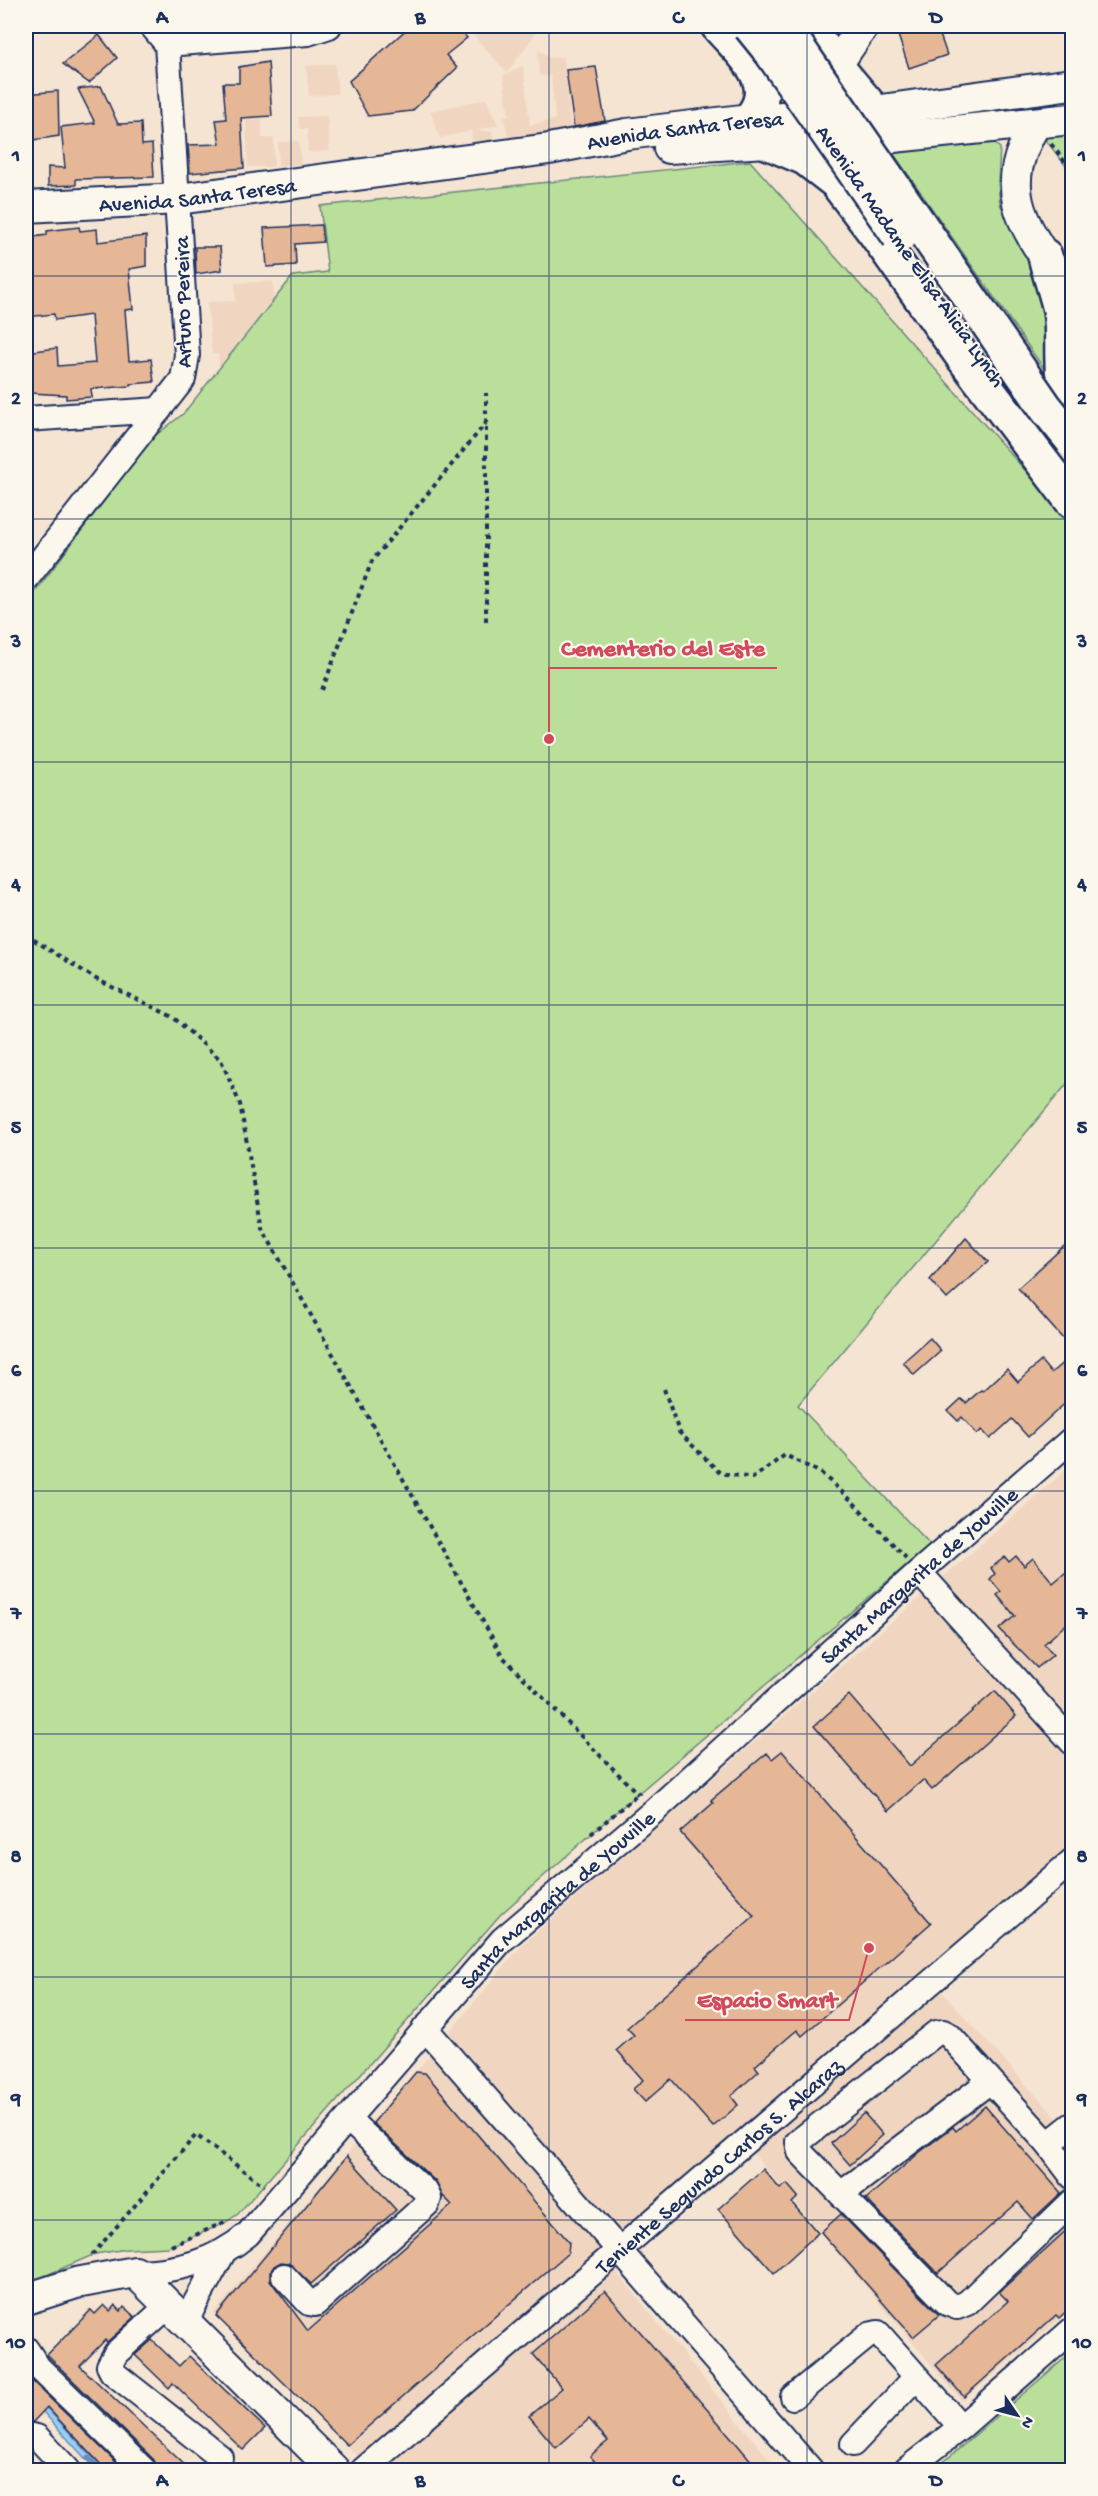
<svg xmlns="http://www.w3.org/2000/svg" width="1098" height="2496" font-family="'Gochi Hand',sans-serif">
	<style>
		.built { fill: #f0d6c0 }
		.green { fill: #badf9a; stroke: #6a877c; stroke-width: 1.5 }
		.water { fill: #99cef7; stroke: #678eba; stroke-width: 1.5 }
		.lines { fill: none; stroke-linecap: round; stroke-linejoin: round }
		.stream { stroke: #678eba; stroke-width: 6 }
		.building { fill: #e6b796; stroke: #1b2f5e; stroke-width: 1.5 }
		.minor-casing { stroke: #1b2f5e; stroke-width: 28 }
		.major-casing { stroke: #1b2f5e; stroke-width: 34 }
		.highway-casing { stroke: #1b2f5e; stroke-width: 38 }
		.path { stroke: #1b2f5e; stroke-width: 4; stroke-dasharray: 4.5 4.5; stroke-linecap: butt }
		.minor { stroke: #fbf7ec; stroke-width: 24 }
		.major { stroke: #fbf7ec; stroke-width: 30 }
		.highway { stroke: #fbf7ec; stroke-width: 33 }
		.highway-bridge-casing { stroke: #1b2f5e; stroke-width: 38; stroke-linecap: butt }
		.highway-bridge { stroke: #fbf7ec; stroke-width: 33 }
		.grid { fill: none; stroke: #1b2f5e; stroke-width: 1.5; stroke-opacity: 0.55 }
		.labels { text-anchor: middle; stroke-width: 4.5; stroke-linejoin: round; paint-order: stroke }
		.street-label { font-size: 22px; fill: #1b2f5e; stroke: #fbf7ec }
		.leader { fill: none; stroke: #d1495b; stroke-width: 2 }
		.callout-dot { fill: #d1495b; stroke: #fbf7ec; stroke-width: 2 }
		.callout-label { font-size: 24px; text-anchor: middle; font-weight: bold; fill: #d1495b; stroke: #fbf7ec; stroke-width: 4.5; stroke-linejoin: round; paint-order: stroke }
		.neatline { fill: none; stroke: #1b2f5e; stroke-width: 2 }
		.grid-label { font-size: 20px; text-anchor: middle; font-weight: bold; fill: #1b2f5e }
	</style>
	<rect width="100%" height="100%" fill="#f5e4d2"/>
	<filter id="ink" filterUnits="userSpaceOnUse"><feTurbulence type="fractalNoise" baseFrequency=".0167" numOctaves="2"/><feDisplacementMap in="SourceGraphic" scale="12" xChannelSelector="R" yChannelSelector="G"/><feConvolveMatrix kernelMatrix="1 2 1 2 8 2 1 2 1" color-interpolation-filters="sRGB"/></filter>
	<g filter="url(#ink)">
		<g class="built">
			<polygon points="465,26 541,26 507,73"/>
			<polygon points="538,50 551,58 564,57 571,131 509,138 503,117 509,115 503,76 523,66 530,125 555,119 551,76 539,75"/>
			<polygon points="335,64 338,94 309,96 306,66"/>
			<polygon points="486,99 498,125 476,131 492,131 493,142 473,144 471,131 440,138 430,111"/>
			<polygon points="327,116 330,151 308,152 307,129 300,129 298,117"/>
			<polygon points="262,118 262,138 274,138 274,167 248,167 246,119"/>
			<polygon points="299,141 301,164 278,166 278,142"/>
			<polygon points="273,281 274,299 282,298 219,368 218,354 212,354 207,302 235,301 235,283"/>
			<polygon points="1072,1465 1072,1843 924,1972 1072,2135 1072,2309 962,2401 741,2139 606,2259 778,2470 371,2470 213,2314 524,1943"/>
		</g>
		<g class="green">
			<polygon points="1072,130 1072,174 1045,139 1054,133"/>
			<polygon points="987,143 994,143 1000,148 998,182 1000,204 1046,294 1047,373 893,153"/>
			<polygon points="750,161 1072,523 1072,1078 798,1405 930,1545 615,1813 501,1914 238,2214 223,2224 168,2247 127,2249 95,2254 26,2284 26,604 151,439 183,414 293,276 328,272 320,206"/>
			<polygon points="1072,2352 1072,2470 934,2470"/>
		</g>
		<polygon class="water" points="26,2386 97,2462 92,2466 26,2393"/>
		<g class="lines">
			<polyline class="stream" points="88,2458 99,2470"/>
		</g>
		<g class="building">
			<polygon points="410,26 457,26 467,38 446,55 457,68 412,111 368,116 349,81"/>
			<polygon points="919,26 937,26 947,55 909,68 897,32"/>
			<polygon points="99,35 117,58 89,83 63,64"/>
			<polygon points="268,62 272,116 241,118 244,168 190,173 188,145 220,144 216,120 226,119 223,83 239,83 239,67"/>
			<polygon points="596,67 605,121 574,127 566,70"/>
			<polygon points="101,86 118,124 141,123 142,145 152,144 154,177 76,179 76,185 48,186 48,167 65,168 61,127 95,123 78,89"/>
			<polygon points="58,91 59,136 27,141 26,94"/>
			<polygon points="321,225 323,242 295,244 296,265 267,267 264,228"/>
			<polygon points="79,227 80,231 97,229 98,242 146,236 146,266 129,269 133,309 125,310 129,361 151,359 154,382 131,384 131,386 91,389 92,397 66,399 66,395 31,393 27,352 57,348 58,366 95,363 91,315 55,320 54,314 26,317 26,238 47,235 47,231"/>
			<polygon points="195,247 220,247 222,270 196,274"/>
			<polygon points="966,1238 988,1262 947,1299 930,1280"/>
			<polygon points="1072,1239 1072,1349 1018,1288"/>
			<polygon points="930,1338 941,1351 914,1375 903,1362"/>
			<polygon points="1072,1355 1072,1382 1065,1389 1072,1397 1028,1437 1012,1419 990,1439 982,1430 977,1434 962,1417 958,1421 948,1411 961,1399 966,1403 981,1390 983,1391 1007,1369 1018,1382 1041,1361 1051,1373"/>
			<polygon points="1016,1556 1024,1566 1033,1558 1053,1583 1072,1567 1072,1619 1044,1644 1053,1655 1037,1668 999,1629 1015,1616 997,1595 1001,1592 990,1579 995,1574 991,1568 1005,1557 1009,1562"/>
			<polygon points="995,1691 1016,1716 932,1790 923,1780 888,1811 814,1726 849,1695 910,1766"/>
			<polygon points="782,1751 931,1923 802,2036 797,2030 755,2066 759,2071 731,2096 738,2105 713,2127 671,2079 645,2102 633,2089 643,2080 617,2050 634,2035 627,2028 754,1916 680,1832 713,1803 711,1800 767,1753 772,1759"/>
			<polygon points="416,2072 425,2073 569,2242 568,2253 347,2445 216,2316 347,2156 396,2210 311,2284 289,2263 281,2262 274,2266 270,2272 270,2280 308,2331 452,2205 442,2195 436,2182 373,2123"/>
			<polygon points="985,2106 1061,2193 1033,2219 1018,2202 938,2273 866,2199 920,2152 953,2127 956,2131"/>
			<polygon points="864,2113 883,2135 850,2165 831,2143"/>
			<polygon points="763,2169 780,2189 787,2184 798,2197 792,2203 818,2233 774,2273 718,2209"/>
			<polygon points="841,2214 939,2315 913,2337 821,2232"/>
			<polygon points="1072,2225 1072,2306 1059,2318 1056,2315 964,2397 936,2365 1008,2301 999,2292"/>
			<polygon points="605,2291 736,2443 759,2470 602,2470 590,2456 608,2441 589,2419 556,2448 529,2416 562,2388 533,2354"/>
			<polygon points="104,2305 110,2311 115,2305 121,2311 124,2307 135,2317 107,2342 105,2340 80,2366 190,2470 158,2470 154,2460 47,2355 91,2310 95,2314"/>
			<polygon points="152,2340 179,2366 189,2356 265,2428 243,2450 173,2383 169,2388 135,2355"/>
			<polygon points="26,2374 28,2377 119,2465 113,2470 106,2470 47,2407 33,2422 26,2421"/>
		</g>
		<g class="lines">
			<defs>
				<g id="minor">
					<polyline points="152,26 167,44"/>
					<polyline points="167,44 308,33 329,26"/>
					<polyline points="26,419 159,410"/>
					<polyline points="26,579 183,379 187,355 167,44"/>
					<polyline points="919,1572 1072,1742"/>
					<polyline points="425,2028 811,2470"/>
					<polyline points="1048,2144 1072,2125"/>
					<polyline points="1072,2176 1048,2144 949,2035 943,2032 936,2033 798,2142 800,2152 947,2303 957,2307 967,2303 1072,2202"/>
					<polyline points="841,2194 990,2081"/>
					<path id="s1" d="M135 2272C177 2271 215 2262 248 2234L502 1940 654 1811 919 1572 1072 1439"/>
					<polyline points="284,2276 309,2303 315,2304 427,2204 429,2198 426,2192 348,2119"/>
					<polyline points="168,2306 116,2353 109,2366 112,2372 220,2457"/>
					<polyline points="185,2322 223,2253"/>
					<polyline points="26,2349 38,2367 144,2470"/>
					<polyline points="793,2397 869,2335 878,2333 961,2427"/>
					<polyline points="26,2435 37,2437 68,2470"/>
					<polyline points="853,2444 916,2377"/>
					<path id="s2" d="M363 2470 1072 1861"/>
					<polyline points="906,2470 961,2427 1072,2330"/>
				</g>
				<g id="major">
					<polyline points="816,76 836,66 863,26"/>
					<path d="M1036 123C997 187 1020 221 1058 276"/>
					<polyline points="669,148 767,142 854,141 1072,119"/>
					<path id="s3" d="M26 207 178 199 549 149 627 134 750 119 874 111 1072 84"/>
					<polyline points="26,2299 76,2283 135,2272 334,2470"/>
				</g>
				<g id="highway">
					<path d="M718 26C742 54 781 82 750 119"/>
					<polyline points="808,26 836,66 874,111"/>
					<polyline points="767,142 805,158 836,182 875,233 962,356 1072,501"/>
					<path d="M1045 256C1049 274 1056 292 1060 310 1065 342 1056 381 1072 410"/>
				</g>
			</defs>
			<use href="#minor" class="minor-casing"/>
			<use href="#major" class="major-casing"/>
			<use href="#highway" class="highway-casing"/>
			<g class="path">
				<polyline points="1051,144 1072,171"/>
				<polyline points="486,621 486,393"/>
				<polyline points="322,690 372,561 486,423"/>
				<polyline points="26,935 96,979 173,1017 221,1060 240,1104 262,1228 503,1657 638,1794"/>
				<polyline points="664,1389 679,1432 720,1473 753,1478 785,1455 821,1473 851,1500 906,1558"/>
				<polyline points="591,1834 640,1792"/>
				<polyline points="171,2246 227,2221"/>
				<polyline points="92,2255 196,2135 264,2186"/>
			</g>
			<use href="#minor" class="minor"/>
			<use href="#major" class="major"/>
			<use href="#highway" class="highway"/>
			<defs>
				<g id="highway-bridge">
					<polyline points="750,26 771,52 899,236"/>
					<polyline points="783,26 1046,408 1072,440"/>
				</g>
			</defs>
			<use href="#highway-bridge" class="highway-bridge-casing"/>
			<use href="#highway-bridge" class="highway-bridge"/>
		</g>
	</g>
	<path class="grid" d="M291 26V2470M549 26V2470M807 26V2470M26 276H1072M26 519H1072M26 762H1072M26 1005H1072M26 1248H1072M26 1491H1072M26 1734H1072M26 1977H1072M26 2220H1072"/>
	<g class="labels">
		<g class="street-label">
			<text dy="8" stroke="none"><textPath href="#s3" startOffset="664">Avenida Santa Teresa</textPath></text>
			<text dy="8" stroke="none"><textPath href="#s3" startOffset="172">Avenida Santa Teresa</textPath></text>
			<text transform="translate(912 255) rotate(55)" y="8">Avenida Madame Elisa Alicia Lynch</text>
			<text transform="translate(181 302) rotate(-91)" y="8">Arturo Pereira</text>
			<text dy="8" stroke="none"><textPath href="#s1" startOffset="1064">Santa Margarita de Youville</textPath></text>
			<text dy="8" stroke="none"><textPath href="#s1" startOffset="578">Santa Margarita de Youville</textPath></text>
			<text dy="8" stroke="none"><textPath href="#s2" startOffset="468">Teniente Segundo Carlos S. Alcaraz</textPath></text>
		</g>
	</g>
	<path class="leader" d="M549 739L549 668H777M869 1948L849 2020H685"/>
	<g class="callout-dot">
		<circle cx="549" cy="739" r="6"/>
		<circle cx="869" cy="1948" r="6"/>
	</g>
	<g class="callout-label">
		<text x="663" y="655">Cementerio del Este</text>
		<text x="767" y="2007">Espacio Smart</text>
	</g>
	<rect width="1098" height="2496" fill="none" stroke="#fbf7ec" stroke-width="66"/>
	<g transform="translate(1017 2415) rotate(125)" stroke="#fbf7ec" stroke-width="4.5" paint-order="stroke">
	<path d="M0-4.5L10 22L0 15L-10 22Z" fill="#1b2f5e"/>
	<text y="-9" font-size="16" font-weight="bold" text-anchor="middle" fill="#1b2f5e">N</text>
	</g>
	<rect x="33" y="33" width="1032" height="2430" class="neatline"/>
	<g class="grid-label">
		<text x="162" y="23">A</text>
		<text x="420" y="23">B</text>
		<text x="678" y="23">C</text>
		<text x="936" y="23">D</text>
		<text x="16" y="161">1</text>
		<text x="1082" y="161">1</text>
		<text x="16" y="404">2</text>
		<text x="1082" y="404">2</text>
		<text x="16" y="647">3</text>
		<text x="1082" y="647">3</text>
		<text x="16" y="890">4</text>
		<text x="1082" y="890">4</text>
		<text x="16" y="1133">5</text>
		<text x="1082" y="1133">5</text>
		<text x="16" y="1376">6</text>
		<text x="1082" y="1376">6</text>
		<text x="16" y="1619">7</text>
		<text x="1082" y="1619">7</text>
		<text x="16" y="1862">8</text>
		<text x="1082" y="1862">8</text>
		<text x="16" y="2105">9</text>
		<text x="1082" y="2105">9</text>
		<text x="16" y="2348">10</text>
		<text x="1082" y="2348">10</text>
		<text x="162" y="2486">A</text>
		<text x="420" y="2486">B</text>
		<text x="678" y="2486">C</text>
		<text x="936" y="2486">D</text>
	</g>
</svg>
